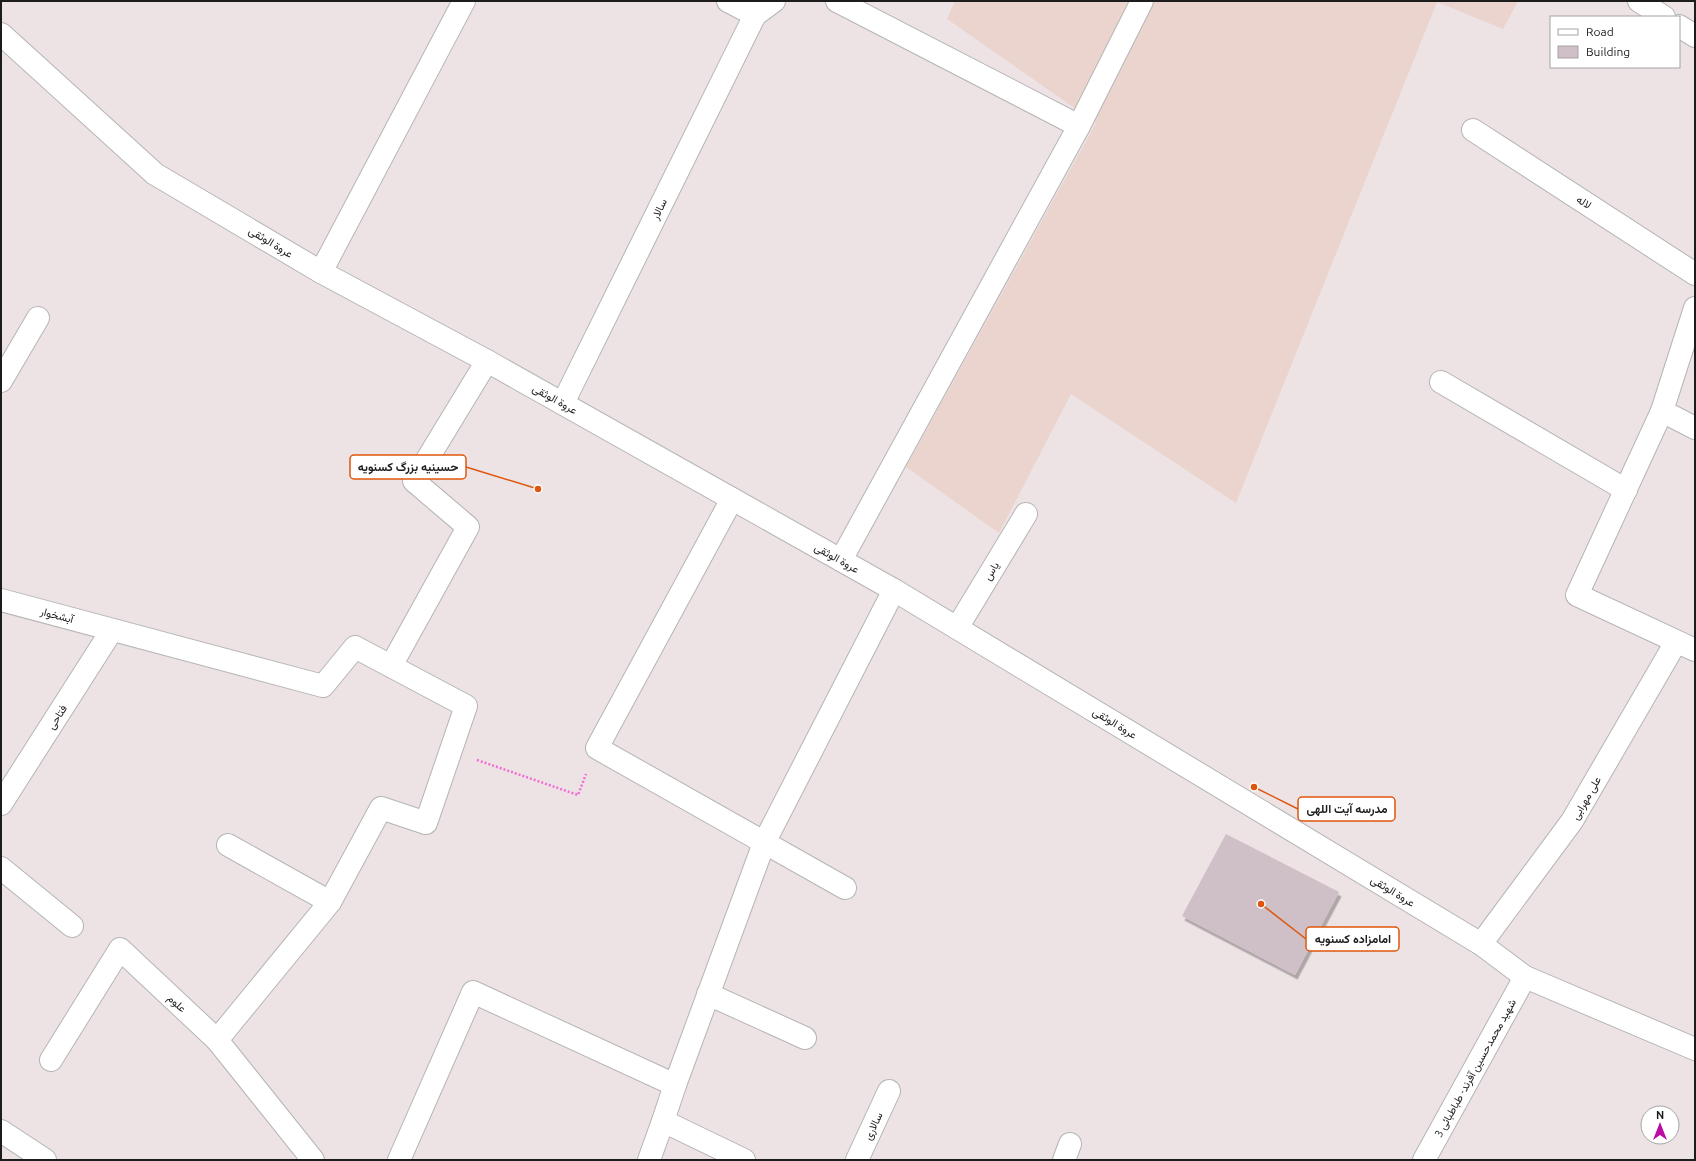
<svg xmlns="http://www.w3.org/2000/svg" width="1696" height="1161" font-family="Ubuntu,Vazirmatn,sans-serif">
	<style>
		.farmland { fill: #ebd4ce }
		.building { fill: #cfc0c7; filter: url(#shadow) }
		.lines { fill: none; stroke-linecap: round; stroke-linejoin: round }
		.minor-casing { stroke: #b5b5b5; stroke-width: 24 }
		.tertiary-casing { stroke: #b5b5b5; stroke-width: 24 }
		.path { stroke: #f16ed3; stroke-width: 2.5; stroke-dasharray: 2 2; stroke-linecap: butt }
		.minor { stroke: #fff; stroke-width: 22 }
		.tertiary { stroke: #fff; stroke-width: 22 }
		.labels { text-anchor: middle; stroke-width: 3.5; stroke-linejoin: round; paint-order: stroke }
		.street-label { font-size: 11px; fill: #1c1c1c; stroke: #fff }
		.leader { fill: none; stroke: #de560d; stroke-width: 1.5 }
		.callout-dot { fill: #de560d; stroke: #fff; stroke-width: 1.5 }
		.callout { fill: #fff; stroke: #de560d; stroke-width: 1.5 }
		.callout-label { font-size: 12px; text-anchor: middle; font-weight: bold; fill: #1c1c1c }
	</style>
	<defs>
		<filter id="shadow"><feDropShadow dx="2.5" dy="4.5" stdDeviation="0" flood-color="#0004"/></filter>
	</defs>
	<rect width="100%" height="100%" fill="#ede2e4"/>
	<polygon class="farmland" points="955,1 1518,1 1503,29 1437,2 1236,503 1071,394 999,533 906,467 1096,123 947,19"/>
	<polygon class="building" points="1226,834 1339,892 1295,975 1182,916"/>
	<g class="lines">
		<defs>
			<g id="minor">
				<polyline points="728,1 755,15"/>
				<polyline points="837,1 1079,126"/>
				<polyline points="1639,1 1664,17"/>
				<polyline points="1679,26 1695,36"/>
				<polyline points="1473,130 1695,274"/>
				<polyline points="321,272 464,1"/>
				<polyline points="1695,308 1662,411 1695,428"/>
				<polyline points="1,381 38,318"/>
				<polyline points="1441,382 1626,490"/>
				<polyline points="563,403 755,15 774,1"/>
				<polyline points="1662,411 1577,595 1695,650"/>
				<polyline points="732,499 597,748 845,888"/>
				<polyline points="841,560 1079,126 1142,1"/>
				<polyline points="1,600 323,686 355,647 466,706 426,823 381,808 330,902 217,1040"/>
				<polyline points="957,628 1026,514"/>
				<polyline points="391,666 468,527 414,481 487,361"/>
				<polyline points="1,804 112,630"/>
				<polyline points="228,845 330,902"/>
				<polyline points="1,868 72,926"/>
				<polyline points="1481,944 1572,821 1676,642"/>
				<polyline points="708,994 805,1038"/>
				<polyline points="51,1060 120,949 217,1040 313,1160"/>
				<polyline points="663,1121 675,1085"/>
				<polyline points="1,1131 45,1160"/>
				<polyline points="399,1160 473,992 675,1085 764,843 894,590"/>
				<polyline points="649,1160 663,1121 744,1160"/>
				<polyline points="857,1160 889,1091"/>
				<polyline points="1064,1160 1070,1144"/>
				<polyline points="1424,1160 1525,977"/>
			</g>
			<polyline id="tertiary" points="1,34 155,174 321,272 487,361 894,590 1481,944 1525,977 1695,1049"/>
		</defs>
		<use href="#minor" class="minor-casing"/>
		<use href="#tertiary" class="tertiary-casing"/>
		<polyline class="path" points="477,760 578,795 586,774"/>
		<use href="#minor" class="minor"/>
		<use href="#tertiary" class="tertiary"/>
	</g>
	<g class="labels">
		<g class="street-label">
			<text transform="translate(1584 202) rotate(33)" y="4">لاله</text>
			<text transform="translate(659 209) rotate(-64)" y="4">سالار</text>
			<text transform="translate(271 242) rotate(31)" y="4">عروة الوثقی</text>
			<text transform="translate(555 399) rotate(29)" y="4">عروة الوثقی</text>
			<text transform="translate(837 558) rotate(29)" y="4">عروة الوثقی</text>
			<text transform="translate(991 571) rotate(-59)" y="4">یاس</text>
			<text transform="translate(57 615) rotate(15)" y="4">آبشخوار</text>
			<text transform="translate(57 717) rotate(-57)" y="4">فتاحی</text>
			<text transform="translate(1115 723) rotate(31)" y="4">عروة الوثقی</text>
			<text transform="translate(1586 798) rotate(-60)" y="4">علی مهرابی</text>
			<text transform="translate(1393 891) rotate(31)" y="4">عروة الوثقی</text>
			<text transform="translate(177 1003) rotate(43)" y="4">علوم</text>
			<text transform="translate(1475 1068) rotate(-61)" y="4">شهید محمدحسین آفرند- طباطبائی 3</text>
			<text transform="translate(873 1126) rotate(-65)" y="4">سالاری</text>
		</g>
	</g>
	<path class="leader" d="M538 489L466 467M1254 787L1298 809M1261 904L1306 939"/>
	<g class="callout-dot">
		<circle cx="538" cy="489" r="4"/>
		<circle cx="1254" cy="787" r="4"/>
		<circle cx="1261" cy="904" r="4"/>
	</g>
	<g class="callout">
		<rect x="350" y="455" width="116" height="24" rx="4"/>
		<rect x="1298" y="797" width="97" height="24" rx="4"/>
		<rect x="1306" y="927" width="93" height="24" rx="4"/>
	</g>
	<g class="callout-label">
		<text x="408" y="471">حسینیه بزرگ کسنویه</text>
		<text x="1347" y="813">مدرسه آیت اللهی</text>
		<text x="1353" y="943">امامزاده کسنویه</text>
	</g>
	<rect width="1696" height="1161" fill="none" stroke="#1c1c1c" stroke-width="4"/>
	<rect x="1550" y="16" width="130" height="52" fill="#ffffff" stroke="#a4a4a4"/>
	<rect x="1558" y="29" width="20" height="6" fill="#ffffff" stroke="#a4a4a4"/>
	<text x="1586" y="36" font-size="12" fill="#1c1c1c">Road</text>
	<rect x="1558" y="46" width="20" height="12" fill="#cfc0c7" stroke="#a4a4a4"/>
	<text x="1586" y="56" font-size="12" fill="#1c1c1c">Building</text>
	<g transform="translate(1660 1125)"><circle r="19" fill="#ffffff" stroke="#a4a4a4"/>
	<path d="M0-3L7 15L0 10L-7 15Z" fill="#bd0ba5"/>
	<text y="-6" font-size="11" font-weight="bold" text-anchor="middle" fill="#1c1c1c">N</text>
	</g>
</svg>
